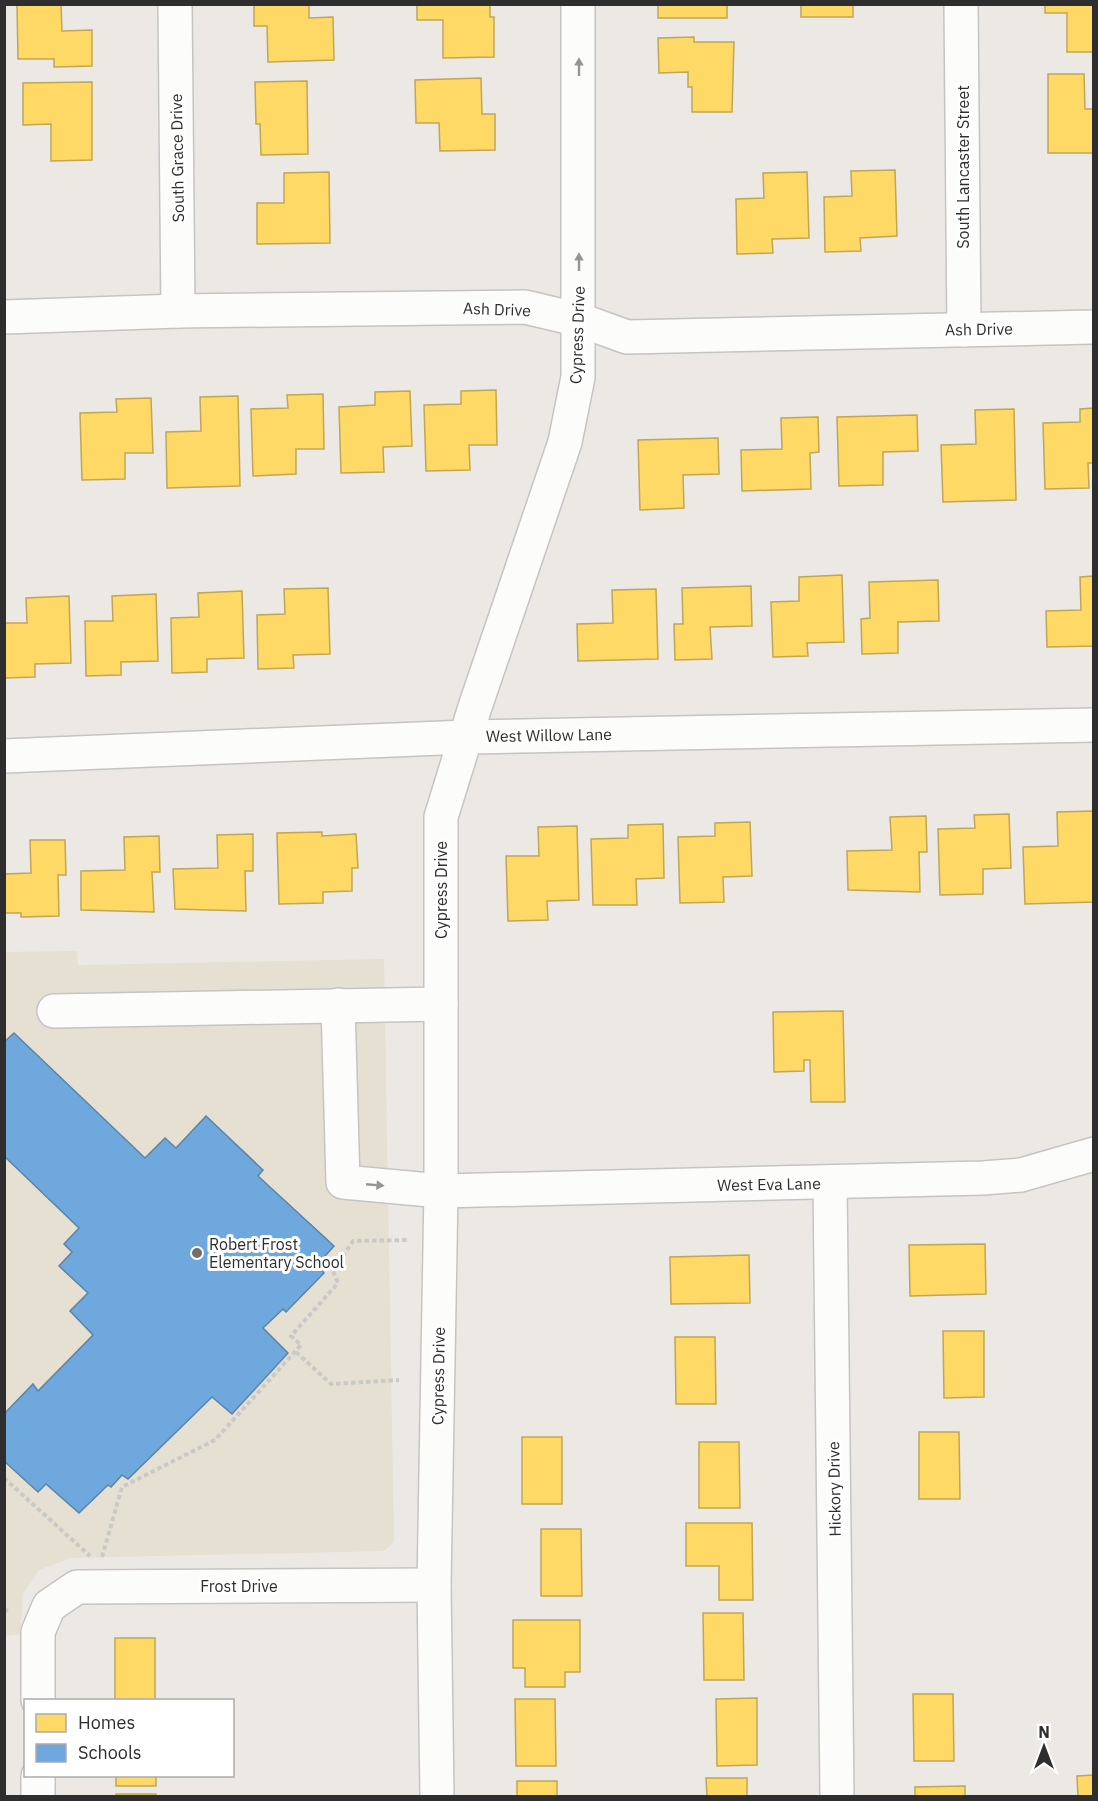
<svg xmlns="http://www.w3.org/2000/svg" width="1098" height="1801" font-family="'IBM Plex Sans',sans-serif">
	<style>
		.education { fill: #e6e0d3 }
		.homes { fill: #ffd966; stroke: #c0a655; stroke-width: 1.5 }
		.schools { fill: #6fa8dc; stroke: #5c83a8; stroke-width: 1.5 }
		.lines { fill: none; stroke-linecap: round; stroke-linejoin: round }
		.minor-casing { stroke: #c5c4c5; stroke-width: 36 }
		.path { stroke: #c9c9c8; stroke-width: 4; stroke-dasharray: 4.5 3; stroke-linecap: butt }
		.minor { stroke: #fcfcfb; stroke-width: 33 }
		.oneway { fill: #959594 }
		.poi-dot { fill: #706f6e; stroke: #fff; stroke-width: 2 }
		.labels { text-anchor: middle; stroke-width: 6; stroke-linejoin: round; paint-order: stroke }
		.street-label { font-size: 16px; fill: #2e2e2e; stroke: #fff }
		.poi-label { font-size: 16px; fill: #2e2e2e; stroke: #fff; text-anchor: start }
	</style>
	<rect width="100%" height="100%" fill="#ece8e4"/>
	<polygon class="education" points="77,951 78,965 384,959 394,1542 384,1551 71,1558 39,1570 23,1594 20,1634 5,1636 4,952"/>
	<g class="homes">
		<polygon points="17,4 61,4 62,31 92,30 92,66 54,67 54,59 18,59"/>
		<polygon points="254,4 309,4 309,18 333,17 334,60 268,62 267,26 254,26"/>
		<polygon points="417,4 490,4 490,17 494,17 494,57 443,58 443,20 417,20"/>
		<rect x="658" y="4" width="69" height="14"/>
		<rect x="801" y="4" width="52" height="13"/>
		<polygon points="1045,4 1094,4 1094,52 1067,52 1067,13 1045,13"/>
		<polygon points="694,37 694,42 734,42 732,112 692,112 692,87 688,87 688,72 659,73 658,38"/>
		<polygon points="1048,74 1084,74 1085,109 1094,109 1094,153 1048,153"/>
		<polygon points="481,78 482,114 495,114 495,150 440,151 439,123 416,123 415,80"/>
		<polygon points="307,81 308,154 261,155 260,124 256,124 255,82"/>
		<polygon points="92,82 92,160 51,161 51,124 23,125 23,83"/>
		<polygon points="895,170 897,236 860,238 861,251 825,252 824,197 852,196 851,171"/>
		<polygon points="329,172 330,243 257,244 257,203 284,203 284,173"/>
		<polygon points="807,172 809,238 772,239 773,253 737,254 736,199 764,198 763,173"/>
		<polygon points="496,390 497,445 469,445 470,470 426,471 424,405 461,404 461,391"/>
		<polygon points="410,391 412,446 383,447 384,472 341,473 339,407 375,405 375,392"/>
		<polygon points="323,394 324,449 296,449 296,474 253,476 251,409 288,408 287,395"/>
		<polygon points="238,396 240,486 167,488 166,432 201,431 200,397"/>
		<polygon points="151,398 153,453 125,453 125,479 82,480 80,413 117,412 116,399"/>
		<polygon points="1094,408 1094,463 1088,463 1089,488 1045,489 1043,423 1080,422 1080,409"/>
		<polygon points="1014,409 1016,500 943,502 941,445 976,444 975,410"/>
		<polygon points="917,415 918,451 883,452 883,485 839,486 837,417"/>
		<polygon points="818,417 819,452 810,453 811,489 742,491 741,450 782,449 781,418"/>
		<polygon points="718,438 719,474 683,475 684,508 640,510 638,440"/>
		<polygon points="842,575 844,642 807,643 808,656 773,657 771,602 799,601 799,577"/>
		<polygon points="1094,576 1094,646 1047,647 1046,611 1081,610 1080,577"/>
		<polygon points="938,580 939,621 898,622 898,653 862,654 861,619 870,618 869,582"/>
		<polygon points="751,586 752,626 710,627 712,659 675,660 674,624 683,624 682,588"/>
		<polygon points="328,588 330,654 293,655 294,668 258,669 257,615 285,614 284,589"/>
		<polygon points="656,589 658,659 578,661 577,624 613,623 612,590"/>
		<polygon points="242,591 244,658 207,659 207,672 172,673 171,618 199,617 198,593"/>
		<polygon points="156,594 158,661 121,662 121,675 86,676 85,621 113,621 112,596"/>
		<polygon points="69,596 71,663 35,664 35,677 4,678 4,623 27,623 26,598"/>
		<polygon points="1094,811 1094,902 1025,904 1023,847 1058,846 1057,812"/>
		<polygon points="1009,814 1011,868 983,869 983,894 940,895 938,829 975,828 974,815"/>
		<polygon points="926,816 927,852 919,852 920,892 848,890 847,851 892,850 890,817"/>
		<polygon points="750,822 752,876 723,877 724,902 680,903 678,837 715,836 715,823"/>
		<polygon points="663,824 664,878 636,879 637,905 593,905 591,839 628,838 628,825"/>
		<polygon points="577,826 579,900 547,901 548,920 508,921 506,856 539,856 538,827"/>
		<polygon points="322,832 322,836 356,834 358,868 352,868 352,891 323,892 323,903 279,904 277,833"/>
		<polygon points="253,834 253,871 245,871 246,911 175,909 173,869 218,868 217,835"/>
		<polygon points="159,836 160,872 152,872 154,912 81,910 81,871 125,870 124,837"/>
		<polygon points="30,840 65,840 66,875 58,875 59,916 21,917 21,913 4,913 4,874 31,873"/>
		<polygon points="843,1011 845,1102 811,1102 810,1060 804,1060 804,1071 774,1072 773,1012"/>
		<polygon points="985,1244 986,1294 910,1296 909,1245"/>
		<polygon points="749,1255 750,1303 671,1304 670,1257"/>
		<polygon points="943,1331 984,1331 984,1397 944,1398"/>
		<polygon points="675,1337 715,1337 716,1404 676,1404"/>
		<polygon points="919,1432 959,1432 960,1499 919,1499"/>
		<rect x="522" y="1437" width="40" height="67"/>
		<polygon points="699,1442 739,1442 740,1508 699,1508"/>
		<polygon points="686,1523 752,1523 753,1600 719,1600 719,1566 686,1566"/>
		<polygon points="541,1529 581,1529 582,1596 541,1596"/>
		<polygon points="703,1613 743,1613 744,1680 704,1680"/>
		<polygon points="513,1620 580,1620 580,1672 565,1672 565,1687 525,1687 525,1668 513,1668"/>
		<rect x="115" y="1638" width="40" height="62"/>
		<polygon points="913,1694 953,1694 954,1761 914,1761"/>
		<polygon points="757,1698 757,1765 717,1766 716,1699"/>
		<polygon points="515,1699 555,1699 556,1766 516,1766"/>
		<polygon points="1094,1775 1094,1796 1078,1796 1077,1776"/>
		<rect x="116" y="1776" width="40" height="10"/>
		<polygon points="706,1778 747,1778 747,1796 707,1796"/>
		<rect x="517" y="1781" width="40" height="15"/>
		<polygon points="965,1786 965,1796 915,1796 915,1787"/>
		<rect x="116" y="1794" width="40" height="2"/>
	</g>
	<polygon class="schools" points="14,1033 145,1158 165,1138 176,1148 206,1116 263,1170 258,1176 334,1246 317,1265 324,1273 286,1312 283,1309 263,1328 288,1353 232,1414 212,1397 128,1479 122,1475 111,1487 108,1485 79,1513 46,1484 38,1492 4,1461 4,1414 33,1384 38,1391 93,1335 70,1311 88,1293 59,1266 72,1252 64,1244 79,1228 4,1156 4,1042"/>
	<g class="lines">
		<defs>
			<g id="minor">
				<polyline points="175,4 178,311"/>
				<polyline points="961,4 964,330"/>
				<polyline points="4,317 178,311 525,307 580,320 627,337 1094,327"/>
				<polyline points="4,756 466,737 1094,725"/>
				<polyline points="338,1005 343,1182 441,1191 983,1178 1021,1175 1094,1154"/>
				<polyline points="54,1011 441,1004"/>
				<polyline points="830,1182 837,1796"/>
				<polyline points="38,1700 38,1632 49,1606 77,1587 434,1585"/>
				<polyline points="38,1776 38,1796"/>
				<polyline points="437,1796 434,1585 441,1191 441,817 475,707 565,442 578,377 578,4"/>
			</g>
		</defs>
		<use href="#minor" class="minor-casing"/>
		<g class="path">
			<polyline points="296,1352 331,1384 399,1380"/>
			<polyline points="4,1478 90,1556"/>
			<polyline points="102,1557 122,1487 215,1440 301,1345 291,1336 338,1283 333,1271 353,1241 408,1240"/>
			<polyline points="4,1609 8,1611"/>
		</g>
		<use href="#minor" class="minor"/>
	</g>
	<defs><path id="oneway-solid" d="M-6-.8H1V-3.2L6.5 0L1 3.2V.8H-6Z" transform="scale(1.5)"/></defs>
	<g class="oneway">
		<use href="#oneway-solid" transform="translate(579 67) rotate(-90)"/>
		<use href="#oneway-solid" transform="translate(579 262) rotate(-90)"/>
		<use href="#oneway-solid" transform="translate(375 1185) rotate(5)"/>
	</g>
	<circle class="poi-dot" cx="197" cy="1253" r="6"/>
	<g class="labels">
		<g class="street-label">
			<text transform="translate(177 158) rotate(-91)" y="6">South Grace Drive</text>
			<text transform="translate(963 167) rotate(-90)" y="6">South Lancaster Street</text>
			<text transform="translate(497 309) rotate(2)" y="6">Ash Drive</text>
			<text transform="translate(979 329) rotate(-1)" y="6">Ash Drive</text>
			<text transform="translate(577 335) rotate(-88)" y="6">Cypress Drive</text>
			<text transform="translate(549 735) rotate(-1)" y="6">West Willow Lane</text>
			<text transform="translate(441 890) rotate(-90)" y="6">Cypress Drive</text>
			<text transform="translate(769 1184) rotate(-1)" y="6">West Eva Lane</text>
			<text transform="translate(438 1376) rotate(-89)" y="6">Cypress Drive</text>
			<text transform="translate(834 1489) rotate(-91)" y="6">Hickory Drive</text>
			<text x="239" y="1592">Frost Drive</text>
		</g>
		<g class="poi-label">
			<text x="209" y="1250">Robert Frost<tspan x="209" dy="18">Elementary School</tspan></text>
		</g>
	</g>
	<rect width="1098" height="1801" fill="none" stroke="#2e2e2e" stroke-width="12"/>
	<rect x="24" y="1699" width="210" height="78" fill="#ffffff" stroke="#ababab" stroke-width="1.5"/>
	<rect x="36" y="1714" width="30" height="18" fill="#ffd966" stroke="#ababab" stroke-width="1.5"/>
	<text x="78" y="1729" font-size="18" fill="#2e2e2e">Homes</text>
	<rect x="36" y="1744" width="30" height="18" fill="#6fa8dc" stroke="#ababab" stroke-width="1.5"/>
	<text x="78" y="1759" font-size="18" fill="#2e2e2e">Schools</text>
	<g transform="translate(1044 1747)" stroke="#ffffff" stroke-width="4.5" paint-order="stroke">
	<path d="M0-4.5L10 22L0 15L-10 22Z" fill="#2e2e2e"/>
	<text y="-9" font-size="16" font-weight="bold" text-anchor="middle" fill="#2e2e2e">N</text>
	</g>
</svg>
